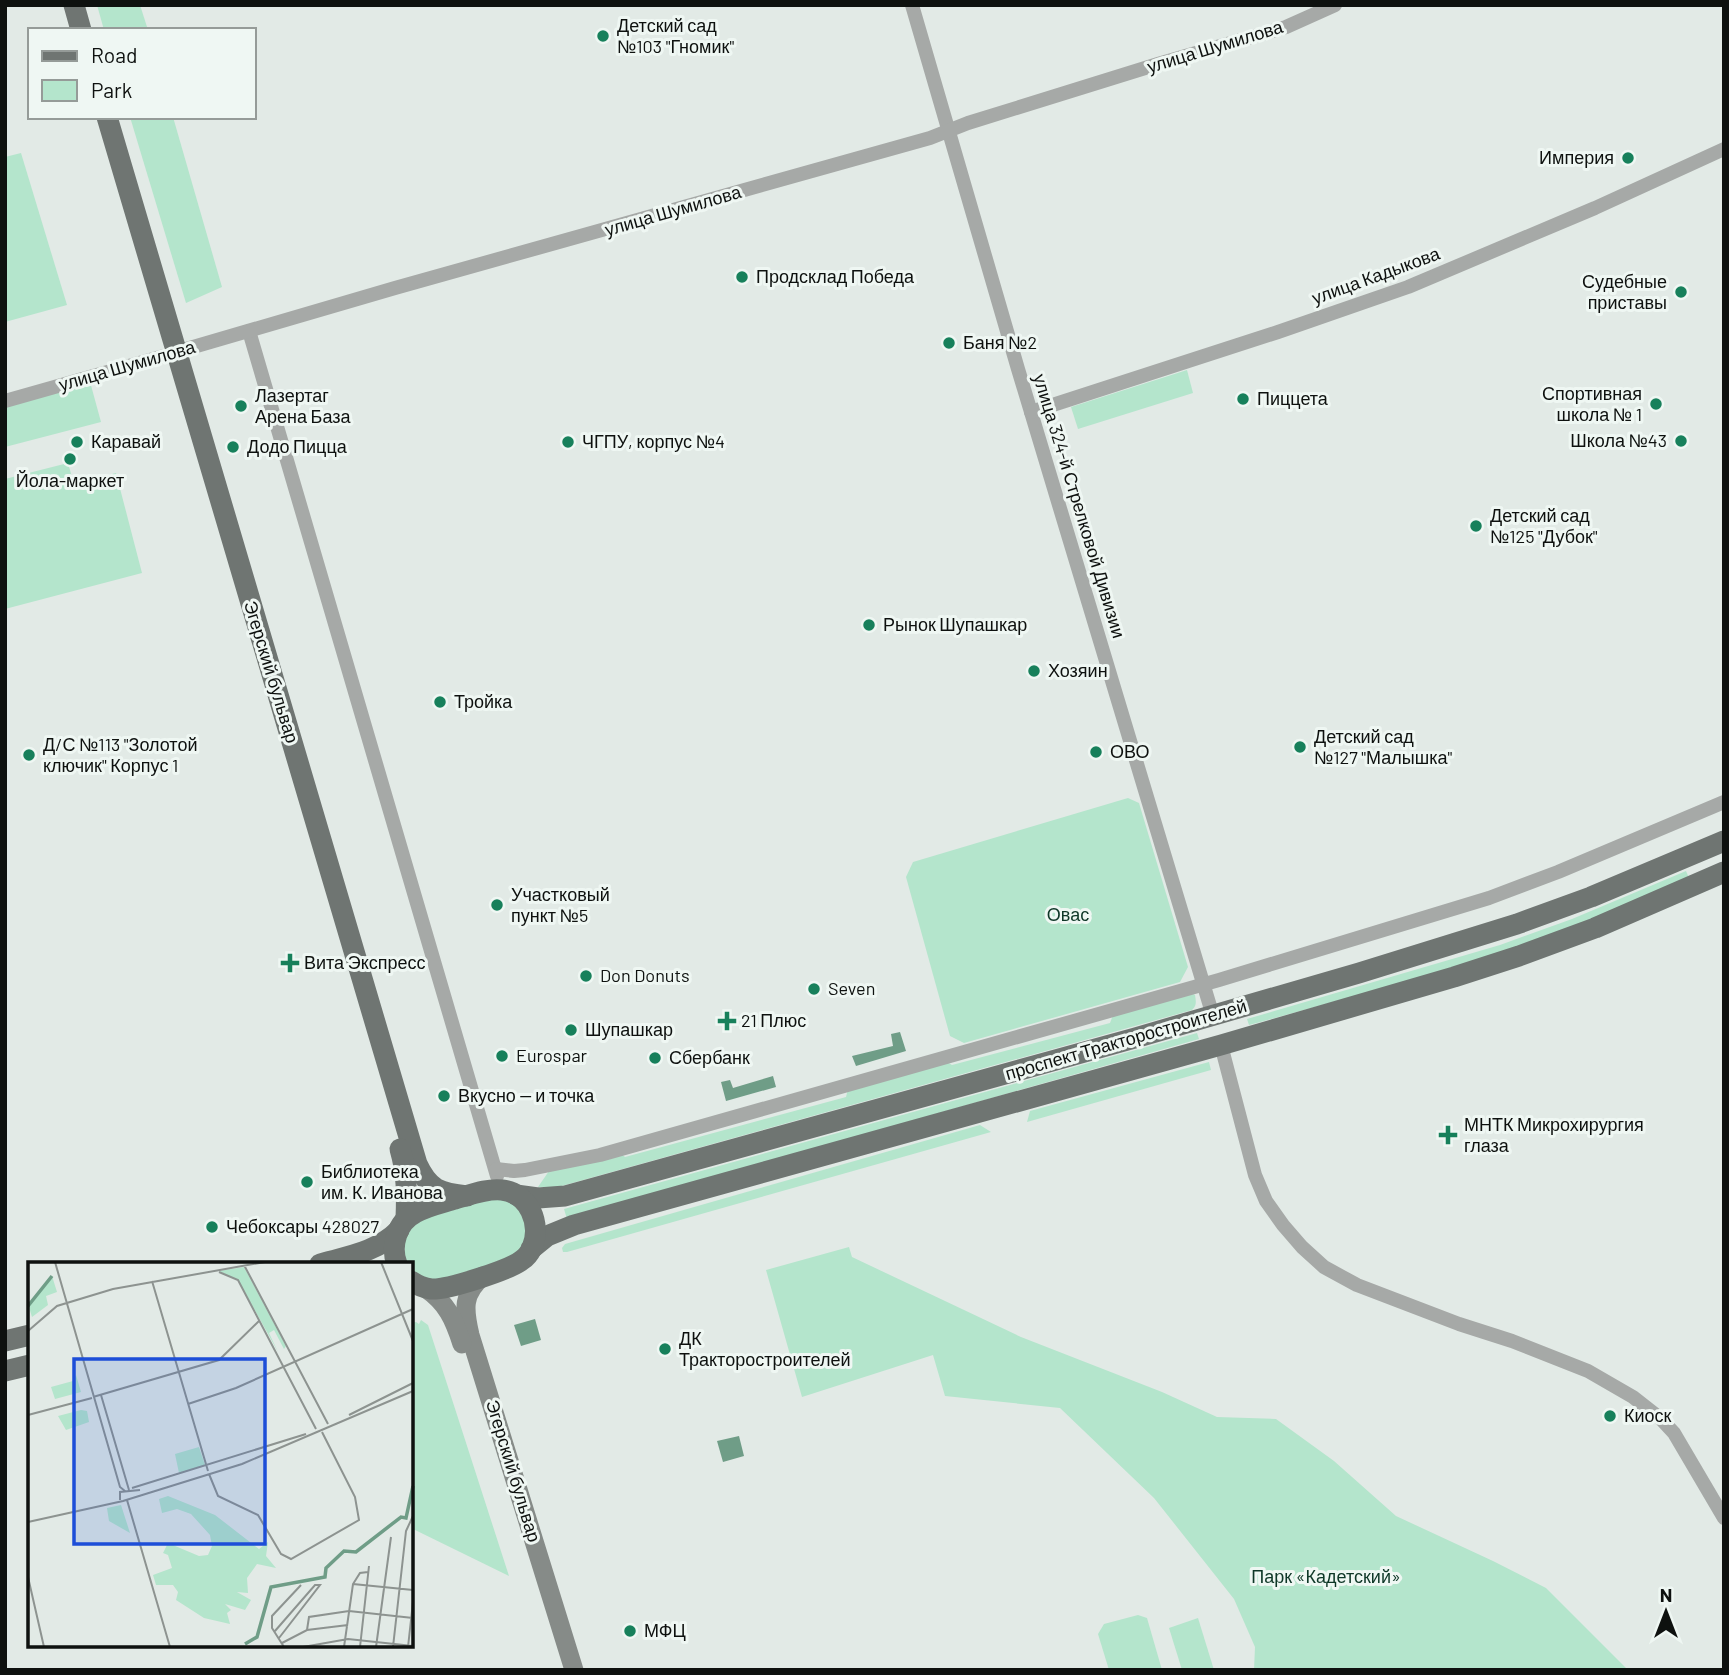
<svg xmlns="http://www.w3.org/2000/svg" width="1729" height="1675" font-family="Barlow,sans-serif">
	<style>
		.green { fill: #b4e5cc }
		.water { fill: #6f9d87 }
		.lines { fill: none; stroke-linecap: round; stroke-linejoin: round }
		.minor { stroke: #a6a9a7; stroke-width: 14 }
		.secondary { stroke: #868b88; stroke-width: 19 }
		.primary { stroke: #6f7572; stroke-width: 21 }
		.poi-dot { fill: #17805b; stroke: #eff7f3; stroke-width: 2.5 }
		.labels { text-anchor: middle; stroke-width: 6; stroke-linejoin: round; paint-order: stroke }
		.poi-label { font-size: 18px; fill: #0e110f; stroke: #eff7f3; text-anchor: start }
		.street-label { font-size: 18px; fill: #0e110f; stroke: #eff7f3 }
		.park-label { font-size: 18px; fill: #0e3727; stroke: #eff7f3 }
		.inset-river { fill: none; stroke: #6f9d87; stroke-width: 3.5 }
		.inset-road { fill: none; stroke: #8d9390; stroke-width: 2 }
		.view { fill: #1d4ed8; fill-opacity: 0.15; stroke: #1d4ed8; stroke-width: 3.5 }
		.inset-edge { fill: none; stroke: #0e110f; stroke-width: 3.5 }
	</style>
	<rect width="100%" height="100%" fill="#e2eae6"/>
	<g class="green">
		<polygon points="97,5 140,5 148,30 104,30"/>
		<polygon points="130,117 173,117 222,287 186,303"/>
		<polygon points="21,153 67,305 5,322 5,157"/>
		<polygon points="1187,370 1193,393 1078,429 1071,407"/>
		<polygon points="89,378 101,422 5,447 5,401"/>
		<polygon points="68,463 74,484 116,473 142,573 5,609 5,479"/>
		<polygon points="1128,798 1139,803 1188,967 1180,982 964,1043 950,1036 906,877 913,862"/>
		<path d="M1686 871 1689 878C1627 905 1565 932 1500 953 1417 980 1333 1002 1249 1025L1247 1019 1500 945 1572 919Z"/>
		<path d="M1193 994 1195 995C1196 1001 1197 1006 1192 1010L558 1187H538L549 1171 620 1153 625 1157 846 1097 848 1089 947 1062 952 1065 1110 1023 1113 1015Z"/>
		<polygon points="1197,1033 1199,1039 567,1219 564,1209"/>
		<polygon points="1209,1062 1211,1070 1027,1122 1030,1111"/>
		<polygon points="980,1125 991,1132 567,1252 563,1252 562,1248 565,1244"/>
		<polygon points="496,1196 520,1207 529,1231 517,1257 438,1283 411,1272 411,1264 405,1264 404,1236 420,1217"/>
		<polygon points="849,1247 852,1257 1021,1337 1162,1392 1217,1417 1276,1419 1334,1461 1396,1516 1493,1561 1546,1588 1628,1670 1254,1670 1255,1647 1234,1599 1154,1498 1060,1408 945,1396 933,1355 802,1397 766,1270"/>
		<polygon points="421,1320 428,1325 509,1576 411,1528 411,1323 416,1322 419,1324"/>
		<polygon points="1138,1615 1147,1618 1162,1670 1109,1670 1098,1634 1104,1624"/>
		<polygon points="1198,1618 1214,1670 1182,1670 1169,1628"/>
	</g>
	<g class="water">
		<polygon points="900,1032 906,1051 856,1066 852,1056 893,1046 891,1034"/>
		<polygon points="773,1076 776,1087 726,1101 721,1082 730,1080 733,1088"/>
		<polygon points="535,1319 541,1340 521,1346 514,1325"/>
		<polygon points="739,1436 744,1456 723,1462 717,1441"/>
	</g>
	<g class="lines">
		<g class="minor">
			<polyline points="912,5 1018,369 1213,1016"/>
			<polyline points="249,331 497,1176"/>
			<polyline points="176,352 395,288 930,138 968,123 1158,64 1286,27 1335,5"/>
			<polyline points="5,401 164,356"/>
			<polyline points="1031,412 1278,332 1408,287 1595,208 1724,149"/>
			<polyline points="1221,1045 1255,1175 1266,1201 1283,1225 1302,1247 1324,1267 1357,1285 1459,1324 1512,1341 1588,1371 1633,1397 1661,1419 1674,1433 1724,1518"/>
			<polyline points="496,1169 514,1171 525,1170 600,1155 1219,980 1489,898 1558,872 1724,802"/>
		</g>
		<g class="secondary">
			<path d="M483 1276C462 1294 464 1309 470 1335L574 1670"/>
			<path d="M425 1288C447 1303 454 1319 462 1344"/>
		</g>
		<g class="primary">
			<polyline points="74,5 81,30"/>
			<path d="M107 117 417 1164C429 1190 440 1193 467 1196"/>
			<path d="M400 1149C407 1173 407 1194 406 1219"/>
			<polyline points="516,1195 538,1198 565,1196 1135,1038 1359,973 1517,924 1591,897 1724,841"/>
			<polyline points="531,1249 547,1236 574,1225 1221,1045 1454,977 1519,956 1595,928 1724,872"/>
			<path d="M320 1264C349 1256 377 1252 399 1230"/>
			<path d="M397 1264C390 1246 397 1222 415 1213 427 1206 442 1203 455 1199 470 1195 487 1188 502 1190 529 1193 542 1224 532 1248 530 1252 527 1257 522 1260 510 1270 447 1290 431 1289 424 1288 417 1285 411 1281"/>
			<polyline points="5,1341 30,1335"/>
			<polyline points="5,1371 30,1365"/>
		</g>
	</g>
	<g class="poi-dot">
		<circle cx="603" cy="36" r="7"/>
		<circle cx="1628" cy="158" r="7"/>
		<circle cx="742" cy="277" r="7"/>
		<circle cx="1681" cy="292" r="7"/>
		<circle cx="949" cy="343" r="7"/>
		<circle cx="1243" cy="399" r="7"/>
		<circle cx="1656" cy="404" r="7"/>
		<circle cx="241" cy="406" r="7"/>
		<circle cx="1681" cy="441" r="7"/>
		<circle cx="77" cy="442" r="7"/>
		<circle cx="568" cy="442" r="7"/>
		<circle cx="233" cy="447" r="7"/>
		<circle cx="70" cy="459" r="7"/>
		<circle cx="1476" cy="526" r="7"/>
		<circle cx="869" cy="625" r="7"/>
		<circle cx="1034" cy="671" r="7"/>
		<circle cx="440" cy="702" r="7"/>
		<circle cx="1300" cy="747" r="7"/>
		<circle cx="1096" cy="752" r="7"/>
		<circle cx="29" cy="755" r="7"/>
		<circle cx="497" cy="905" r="7"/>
		<path d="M286.5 952.5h7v7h7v7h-7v7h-7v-7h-7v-7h7z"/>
		<circle cx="586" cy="976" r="7"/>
		<circle cx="814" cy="989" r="7"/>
		<path d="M723.5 1010.5h7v7h7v7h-7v7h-7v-7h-7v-7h7z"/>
		<circle cx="571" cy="1030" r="7"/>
		<circle cx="502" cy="1056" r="7"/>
		<circle cx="655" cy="1058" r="7"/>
		<circle cx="444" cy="1096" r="7"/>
		<path d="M1444.5 1124.5h7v7h7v7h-7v7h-7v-7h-7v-7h7z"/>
		<circle cx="307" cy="1182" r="7"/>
		<circle cx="212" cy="1227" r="7"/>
		<circle cx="665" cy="1349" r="7"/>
		<circle cx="1610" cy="1416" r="7"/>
		<circle cx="630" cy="1631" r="7"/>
	</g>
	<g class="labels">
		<g class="poi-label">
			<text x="617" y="32">Детский сад<tspan x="617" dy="21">№103 "Гномик"</tspan></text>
			<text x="1614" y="164" text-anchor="end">Империя</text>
			<text x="756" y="283">Продсклад Победа</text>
			<text x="1667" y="288" text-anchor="end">Судебные<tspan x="1667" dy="21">приставы</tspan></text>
			<text x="963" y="349">Баня №2</text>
			<text x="1642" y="400" text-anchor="end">Спортивная<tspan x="1642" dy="21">школа № 1</tspan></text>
			<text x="255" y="402">Лазертаг<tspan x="255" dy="21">Арена База</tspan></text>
			<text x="1257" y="405">Пиццета</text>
			<text x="1667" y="447" text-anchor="end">Школа №43</text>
			<text x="91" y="448">Каравай</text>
			<text x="582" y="448">ЧГПУ, корпус №4</text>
			<text x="247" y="453">Додо Пицца</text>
			<text x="70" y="487" text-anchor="middle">Йола-маркет</text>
			<text x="1490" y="522">Детский сад<tspan x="1490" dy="21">№125 "Дубок"</tspan></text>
			<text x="883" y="631">Рынок Шупашкар</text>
			<text x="1048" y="677">Хозяин</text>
			<text x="454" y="708">Тройка</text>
			<text x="1314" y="743">Детский сад<tspan x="1314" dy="21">№127 "Малышка"</tspan></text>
			<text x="43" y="751">Д/С №113 "Золотой<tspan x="43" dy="21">ключик" Корпус 1</tspan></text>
			<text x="1110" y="758">ОВО</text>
			<text x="511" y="901">Участковый<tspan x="511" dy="21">пункт №5</tspan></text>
			<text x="304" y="969">Вита Экспресс</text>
			<text x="600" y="982">Don Donuts</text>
			<text x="828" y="995">Seven</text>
			<text x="741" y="1027">21 Плюс</text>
			<text x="585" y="1036">Шупашкар</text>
			<text x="516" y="1062">Eurospar</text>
			<text x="669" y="1064">Сбербанк</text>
			<text x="458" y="1102">Вкусно — и точка</text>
			<text x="1464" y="1131">МНТК Микрохирургия<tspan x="1464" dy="21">глаза</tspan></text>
			<text x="321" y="1178">Библиотека<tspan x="321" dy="21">им. К. Иванова</tspan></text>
			<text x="226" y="1233">Чебоксары 428027</text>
			<text x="679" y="1345">ДК<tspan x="679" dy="21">Тракторостроителей</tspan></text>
			<text x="1624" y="1422">Киоск</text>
			<text x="644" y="1637">МФЦ</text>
		</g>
		<g class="street-label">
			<text transform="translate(1215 47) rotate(-17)" y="6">улица Шумилова</text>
			<text transform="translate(673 211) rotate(-16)" y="6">улица Шумилова</text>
			<text transform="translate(1376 276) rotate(-20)" y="6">улица Кадыкова</text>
			<text transform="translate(127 366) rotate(-16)" y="6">улица Шумилова</text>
			<text transform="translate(1079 506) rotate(73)" y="6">улица 324-й Стрелковой Дивизии</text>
			<text transform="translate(271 672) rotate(73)" y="6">Эгерский бульвар</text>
			<text transform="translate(1126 1040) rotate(-16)" y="6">проспект Тракторостроителей</text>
			<text transform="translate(513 1471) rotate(73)" y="6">Эгерский бульвар</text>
		</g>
		<g class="park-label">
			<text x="1068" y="921">Овас</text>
			<text x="1326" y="1583">Парк «Кадетский»</text>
		</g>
	</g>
	<g transform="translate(28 1262)">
		<rect width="385" height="385" fill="#e2eae6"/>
		<path d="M216 5 258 84 256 87 246 68 241 71 250 90 210 18 191 9ZM24 14 29 30 18 34 20 43 4 55 0 42ZM48 113 53 130 27 137 23 125 45 119ZM53 148 59 149 61 160 38 168 30 154ZM171 185 177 203 151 211 147 192ZM140 234 187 253 231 287 240 280 238 294 248 306 229 302 219 316 220 331 209 330 223 338 217 348 197 342 203 348 199 351 202 362 176 356 148 338 150 330 145 323H128L125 313 144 306 140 293 135 291 140 281 171 294 180 293 184 284 182 273 163 252 149 247 134 251 131 237ZM93 243 102 271 81 259 79 246Z" fill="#b4e5cc"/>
		<path class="inset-river" d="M0 44 24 14M217 382 229 375 243 325 297 315 298 306 316 289 328 290 373 255 378 256 385 224"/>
		<path class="inset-road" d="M27 0 92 225 97 229M353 0 385 79M216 3 300 162M191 10 210 18 288 167M124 19 180 209M0 69 29 44 85 27 237 0M73 133 101 228M65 135 191 98 231 59M160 142 208 126 385 47M0 153 64 136M321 153 385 121M181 212 190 234 230 253 253 292 263 297 331 258 327 235 294 170M104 226 278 172M92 238V230L112 228M99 238 142 385M0 260 95 239 214 202 385 129M0 315 16 385M325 322 385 328M279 368 281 355 321 349 385 356M247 369 287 323H292L251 376M254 381 279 368 320 363M256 385 244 366V354L273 323M275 385 320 377 385 384M316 385 325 322 332 311 340 310M332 385 341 304M348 385 363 275M365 385 378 269 385 254M380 385 385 340"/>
		<path class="view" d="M46 97H237V282H46Z"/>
		<rect width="385" height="385" class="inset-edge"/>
	</g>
	<rect width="1729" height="1675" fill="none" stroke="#0e110f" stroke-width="14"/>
	<rect x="28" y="28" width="228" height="91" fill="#eff7f3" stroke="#959b98" stroke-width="2"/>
	<rect x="42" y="51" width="35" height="10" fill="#6f7572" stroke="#959b98" stroke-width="2"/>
	<text x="91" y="63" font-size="21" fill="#0e110f">Road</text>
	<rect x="42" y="80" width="35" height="21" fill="#b4e5cc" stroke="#959b98" stroke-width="2"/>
	<text x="91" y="98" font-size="21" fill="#0e110f">Park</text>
	<g transform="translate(1666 1612)" stroke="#eff7f3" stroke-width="5" paint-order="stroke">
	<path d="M0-5L12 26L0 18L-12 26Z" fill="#0e110f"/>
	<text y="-10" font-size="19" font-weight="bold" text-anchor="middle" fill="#0e110f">N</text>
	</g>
</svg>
